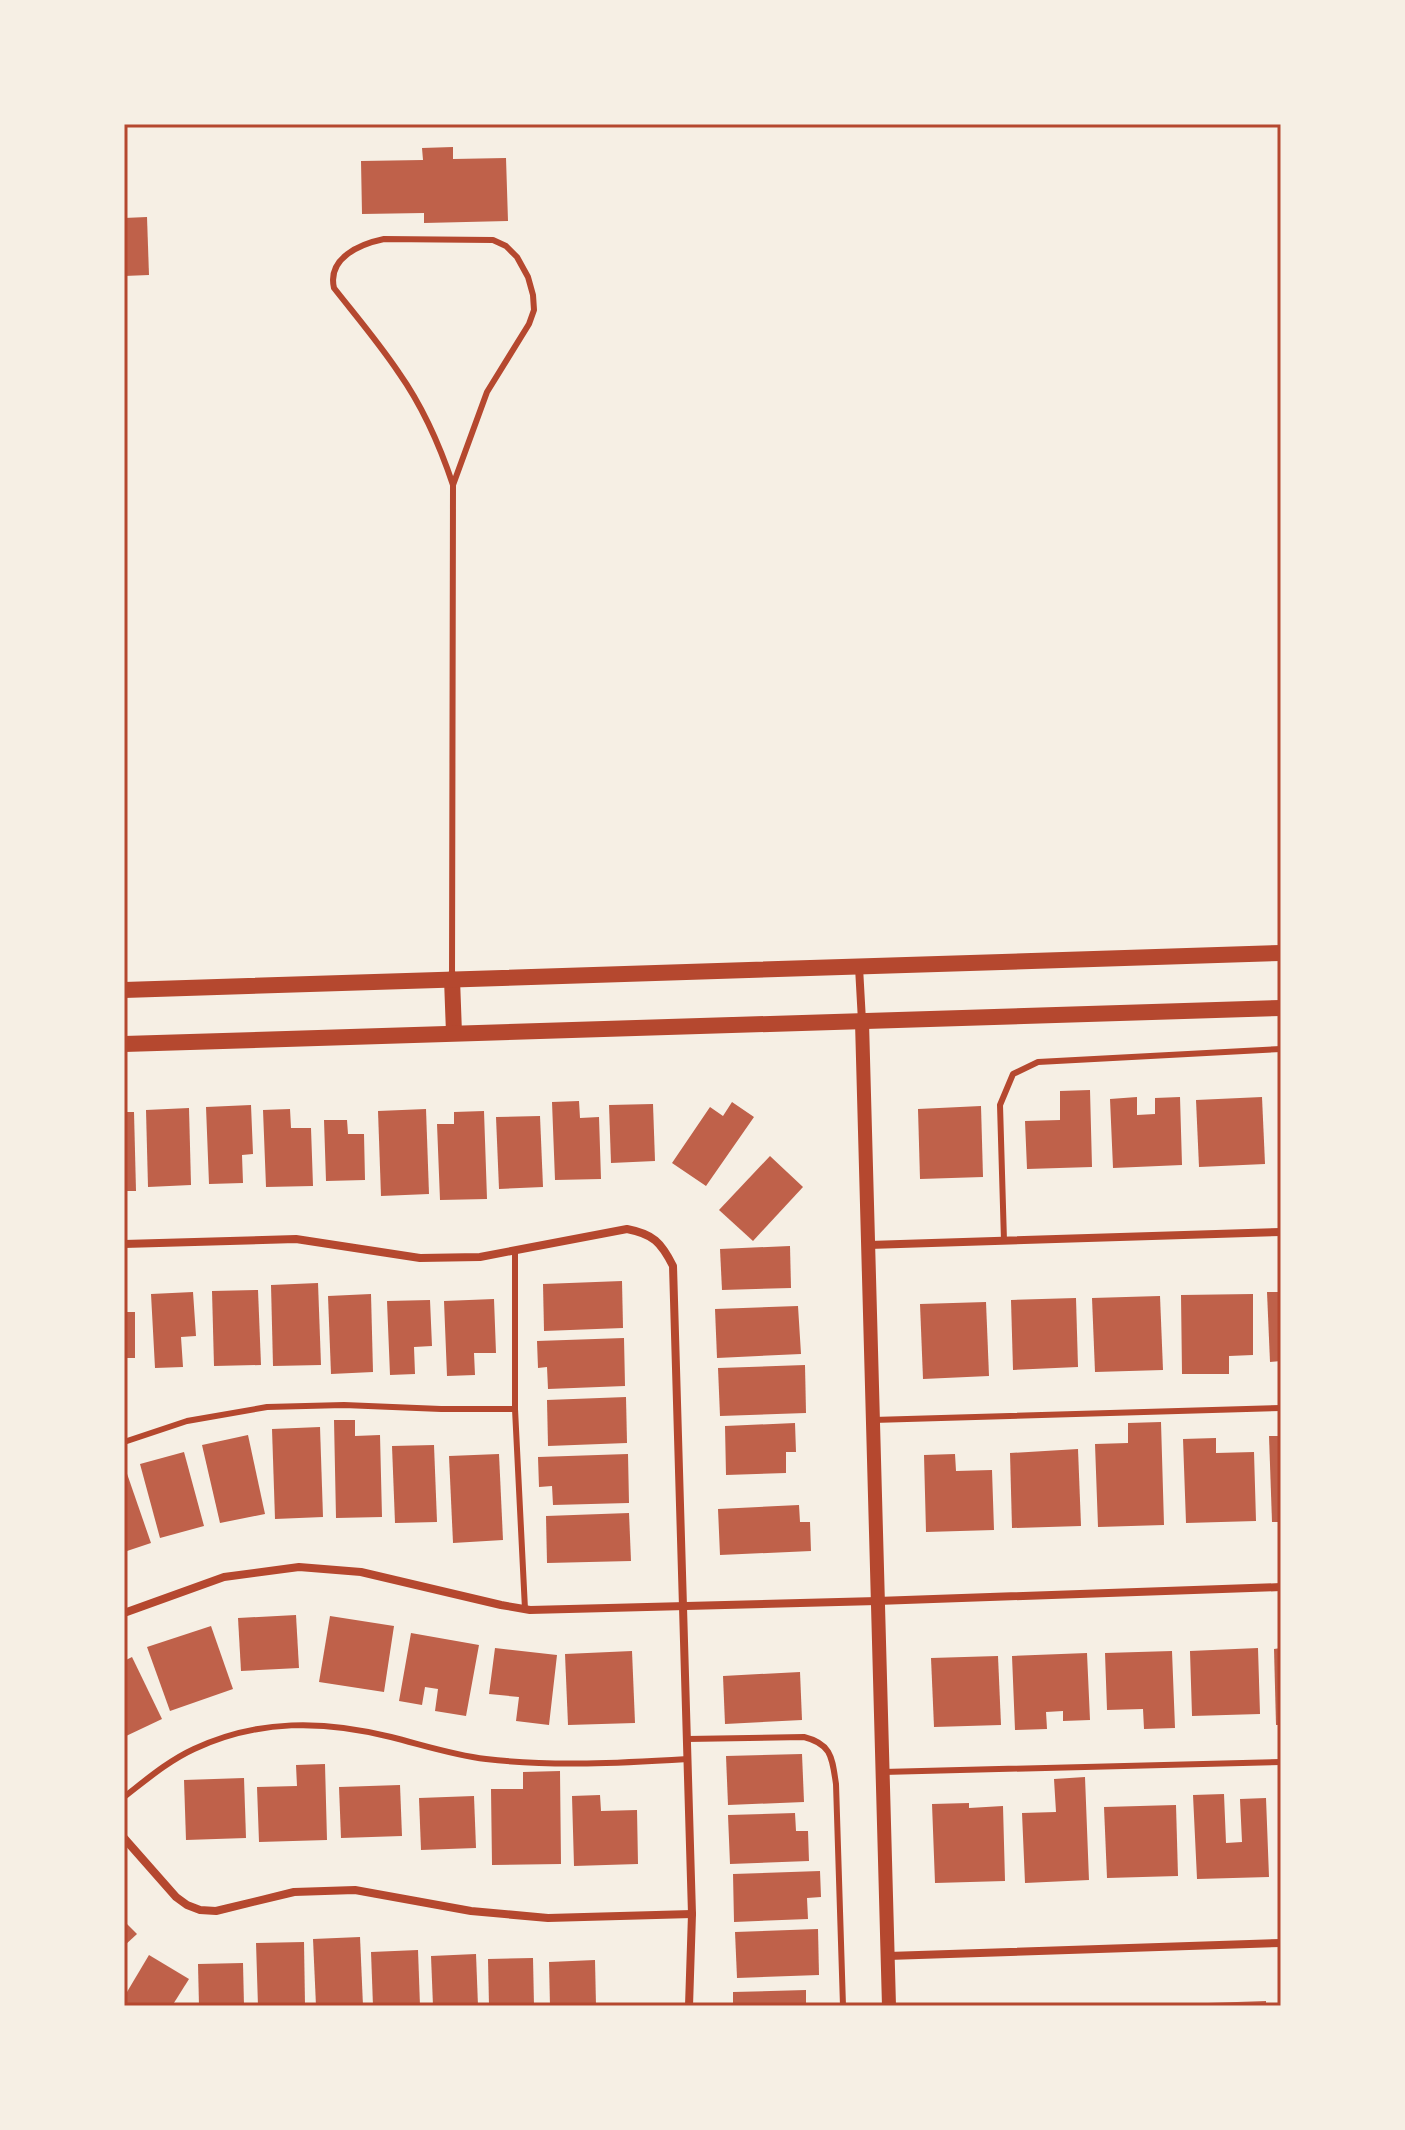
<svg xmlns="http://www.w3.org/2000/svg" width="1405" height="2130" font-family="'Public Sans',sans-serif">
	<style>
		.building { fill: #bf614a }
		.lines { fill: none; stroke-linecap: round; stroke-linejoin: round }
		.service { stroke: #b5482f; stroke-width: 6 }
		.minor { stroke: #b5482f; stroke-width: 8 }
		.tertiary { stroke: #b5482f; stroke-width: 14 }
		.secondary { stroke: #b5482f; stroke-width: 16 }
		.neatline { fill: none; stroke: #b5482f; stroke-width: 3 }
	</style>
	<rect width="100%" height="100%" fill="#f6efe4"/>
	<g class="building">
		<polygon points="453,147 453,159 506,158 508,221 424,223 424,213 362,214 361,161 423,160 422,148"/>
		<polygon points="147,217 149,275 124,276 124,218"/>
		<polygon points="1090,1090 1092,1167 1027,1169 1025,1121 1060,1120 1060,1091"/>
		<polygon points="1137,1097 1137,1115 1155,1114 1155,1098 1180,1097 1182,1165 1113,1168 1110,1099"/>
		<polygon points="1262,1097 1265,1164 1199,1167 1196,1100"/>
		<polygon points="579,1101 580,1118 599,1117 601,1179 555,1180 552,1102"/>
		<polygon points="732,1102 754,1117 706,1186 672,1163 710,1107 723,1116"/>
		<polygon points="653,1104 655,1161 611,1163 609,1105"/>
		<polygon points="251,1105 253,1154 242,1155 243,1183 209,1184 206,1107"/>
		<polygon points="981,1106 983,1177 920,1179 918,1109"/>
		<polygon points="189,1108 191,1185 148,1187 146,1110"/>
		<polygon points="290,1109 291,1128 311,1128 313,1186 266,1187 263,1110"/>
		<polygon points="426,1109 429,1194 381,1196 378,1111"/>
		<polygon points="484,1111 487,1199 440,1200 437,1124 454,1124 454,1112"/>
		<polygon points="124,1112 134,1112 136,1191 124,1191"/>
		<polygon points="540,1116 543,1187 499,1189 496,1117"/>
		<polygon points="324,1120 347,1120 348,1134 364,1134 365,1180 326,1181"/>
		<polygon points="770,1156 803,1187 753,1241 719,1210"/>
		<polygon points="790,1246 791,1288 722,1290 720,1249"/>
		<polygon points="622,1281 623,1328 544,1331 543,1284"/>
		<polygon points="318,1283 321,1365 273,1366 271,1285"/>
		<polygon points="258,1290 261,1365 214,1366 212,1291"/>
		<polygon points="193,1292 196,1336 181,1337 183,1367 155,1368 151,1294"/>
		<polygon points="1267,1292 1281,1292 1281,1361 1270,1362"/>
		<polygon points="371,1294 373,1372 331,1374 328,1296"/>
		<polygon points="1253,1294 1253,1355 1229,1356 1229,1374 1182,1374 1181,1295"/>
		<polygon points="1160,1296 1163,1370 1095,1372 1092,1298"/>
		<polygon points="1076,1298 1078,1367 1013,1370 1011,1300"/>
		<polygon points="494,1299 496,1353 474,1353 475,1375 447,1376 444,1301"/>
		<polygon points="430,1300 432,1346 414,1347 415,1374 390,1375 387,1301"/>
		<polygon points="986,1302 989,1376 923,1379 920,1304"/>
		<polygon points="798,1306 801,1354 717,1358 715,1309"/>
		<rect x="124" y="1312" width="11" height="46"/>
		<polygon points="624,1338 625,1386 548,1389 547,1367 538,1368 537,1341"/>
		<polygon points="805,1365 806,1413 720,1416 718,1368"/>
		<polygon points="626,1397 627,1443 548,1446 547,1400"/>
		<polygon points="334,1420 355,1420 355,1436 380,1435 382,1517 336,1518"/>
		<polygon points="1161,1422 1164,1525 1098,1527 1095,1444 1128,1443 1128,1423"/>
		<polygon points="795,1423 796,1452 786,1452 786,1473 726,1475 725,1426"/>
		<polygon points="320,1427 323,1517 275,1519 272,1429"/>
		<polygon points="248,1435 265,1514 220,1523 202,1445"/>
		<polygon points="1269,1436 1281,1436 1281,1522 1272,1522"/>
		<polygon points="1216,1438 1216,1453 1254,1452 1256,1521 1186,1523 1183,1439"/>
		<polygon points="434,1445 437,1522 395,1523 392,1446"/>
		<polygon points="1078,1449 1081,1526 1012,1528 1010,1453"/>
		<polygon points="184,1452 204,1526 160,1538 140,1464"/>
		<polygon points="499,1454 503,1540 453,1543 449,1456"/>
		<polygon points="628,1454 629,1503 553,1505 552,1486 539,1487 538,1457"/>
		<polygon points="955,1454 956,1471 992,1470 994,1530 926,1532 924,1455"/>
		<polygon points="124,1465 151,1543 124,1552"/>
		<polygon points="799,1505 800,1522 810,1522 811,1551 720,1555 718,1509"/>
		<polygon points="629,1513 631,1561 547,1563 546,1516"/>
		<polygon points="296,1615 299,1668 241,1671 238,1618"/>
		<polygon points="330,1616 394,1626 384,1692 319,1682"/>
		<polygon points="211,1626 233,1689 170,1711 147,1647"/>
		<polygon points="411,1633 479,1645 466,1716 435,1711 438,1689 425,1687 422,1705 399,1701"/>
		<polygon points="495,1648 557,1655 549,1725 516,1721 519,1697 489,1694"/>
		<polygon points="1258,1648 1260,1714 1192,1716 1190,1651"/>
		<polygon points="1281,1648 1281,1725 1276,1725 1274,1649"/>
		<polygon points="632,1651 635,1723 568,1725 565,1654"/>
		<polygon points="1172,1651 1175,1728 1144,1729 1143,1709 1107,1710 1105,1653"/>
		<polygon points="1087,1653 1090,1720 1063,1721 1063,1711 1046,1712 1047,1729 1015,1730 1012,1656"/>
		<polygon points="998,1656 1001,1725 934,1727 931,1658"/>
		<polygon points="132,1657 162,1719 124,1737 124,1661"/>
		<polygon points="800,1672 802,1720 725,1724 723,1676"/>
		<polygon points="802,1754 804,1802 728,1805 726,1756"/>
		<polygon points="325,1764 327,1840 259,1842 257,1787 297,1786 296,1765"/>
		<polygon points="560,1771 561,1864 492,1865 491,1789 523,1789 523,1772"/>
		<polygon points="1085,1777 1089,1880 1025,1883 1022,1813 1056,1812 1054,1779"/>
		<polygon points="244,1778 246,1838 186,1840 184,1780"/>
		<polygon points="400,1785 402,1836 341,1838 339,1787"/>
		<polygon points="1224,1794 1226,1843 1242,1842 1240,1799 1266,1798 1269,1877 1197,1879 1193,1795"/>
		<polygon points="600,1795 601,1811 637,1810 638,1864 574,1866 572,1796"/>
		<polygon points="474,1796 476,1848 421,1850 419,1798"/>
		<polygon points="969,1803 969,1808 1003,1806 1005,1881 935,1883 932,1804"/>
		<polygon points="1176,1805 1178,1876 1107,1878 1104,1807"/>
		<polygon points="795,1813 796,1831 808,1831 809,1861 730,1864 728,1815"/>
		<polygon points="820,1871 821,1897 807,1898 808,1919 734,1922 733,1874"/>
		<polygon points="124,1921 137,1934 124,1946"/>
		<polygon points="818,1929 819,1975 737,1978 735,1932"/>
		<polygon points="360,1937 363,2006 316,2006 313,1939"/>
		<polygon points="304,1942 305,2006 258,2006 256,1943"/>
		<polygon points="418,1950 420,2006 373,2006 371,1952"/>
		<polygon points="476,1954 478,2006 433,2006 431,1956"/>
		<polygon points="149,1955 189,1979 172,2006 124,2006 124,1997"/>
		<polygon points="533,1958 534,2006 489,2006 488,1959"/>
		<polygon points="595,1960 596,2006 550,2006 549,1962"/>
		<polygon points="243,1963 244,2006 199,2006 198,1964"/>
		<polygon points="806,1990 806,2006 733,2006 733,1992"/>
		<polygon points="1266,2001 1266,2006 1208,2006 1208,2003"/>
	</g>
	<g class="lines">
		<g class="service">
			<path d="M452 979 453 485 487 392 529 324 534 310 533 295 528 277 517 257 506 246 493 240 384 239C360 244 327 258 334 288 356 316 379 343 399 373 423 407 440 446 453 485"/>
			<polyline points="1004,1241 1000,1105 1013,1074 1038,1062 1281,1049"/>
			<polyline points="515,1409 525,1609"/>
			<polyline points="873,1420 1281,1408"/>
			<polyline points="124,1442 187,1421 267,1407 344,1405 441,1409 515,1409 515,1250"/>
			<path d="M687 1739 804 1737C832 1744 832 1758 836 1784L843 2006"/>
			<polyline points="883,1772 1281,1762"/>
			<path d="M124 1797C146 1780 168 1761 194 1749 258 1719 324 1720 391 1737 423 1745 453 1755 486 1759 553 1767 621 1763 688 1759"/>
		</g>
		<g class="minor">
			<polyline points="859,967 862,1021"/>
			<path d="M124 1244 296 1239 420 1258 480 1257 627 1229C653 1234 661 1242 673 1266L692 1914 689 2006"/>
			<polyline points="869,1245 1281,1232"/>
			<polyline points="124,1613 224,1577 299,1567 361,1572 501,1605 530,1610 877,1601 1281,1587"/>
			<polyline points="124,1838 176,1897 187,1905 200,1910 216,1911 294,1892 355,1890 471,1911 548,1918 692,1914"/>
			<polyline points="888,1956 1281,1943"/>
		</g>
		<polyline class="tertiary" points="862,1022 889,2006"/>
		<g class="secondary">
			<polyline points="452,979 454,1033"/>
			<polyline points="124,990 1281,953"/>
			<polyline points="124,1044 1281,1008"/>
		</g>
	</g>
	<rect width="1405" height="2130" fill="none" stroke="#f6efe4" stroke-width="252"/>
	<rect x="126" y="126" width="1153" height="1878" class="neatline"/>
</svg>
